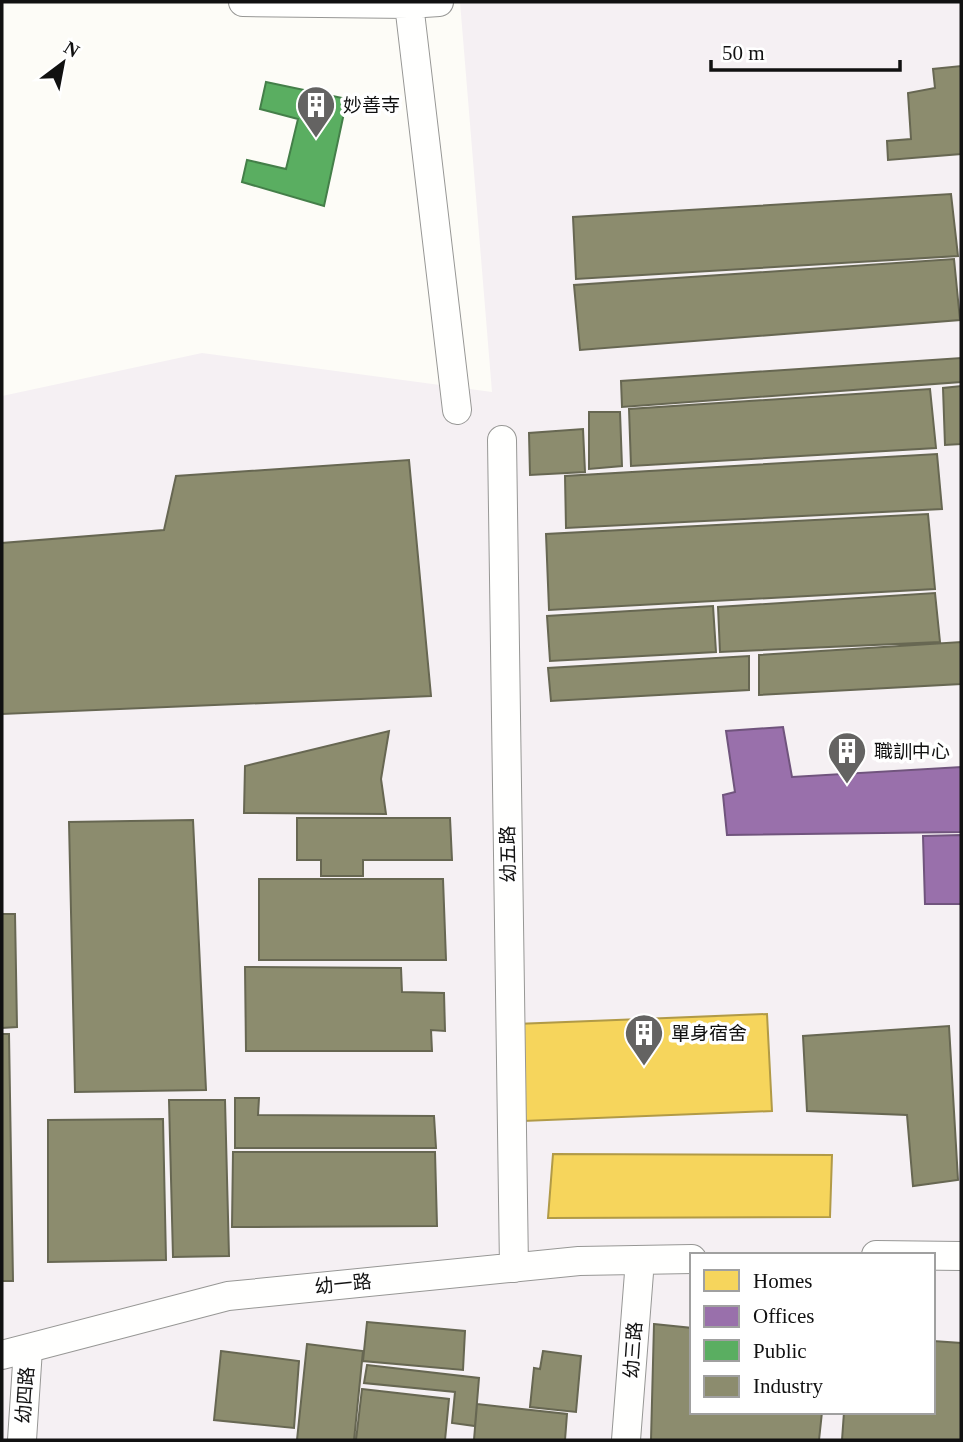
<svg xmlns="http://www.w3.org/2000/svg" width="963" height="1442" viewBox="0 0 963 1442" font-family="'Times New Roman','Noto Sans TC',serif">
<rect width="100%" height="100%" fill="#fdfcf7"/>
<path fill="#f5f0f3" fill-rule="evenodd" d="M460 2H961V1440H2V396L202 353 492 392ZM692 1255H933V1412H692Z"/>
<path fill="#f6d55c" stroke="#b19a46" stroke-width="2" d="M767 1014 772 1111 523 1121 516 1024Z
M553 1154 832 1155 830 1217 548 1218Z"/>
<path fill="#9970ab" stroke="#70547d" stroke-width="2" d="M783 727 792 777 961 767V832L727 835 723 795 735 792 726 731Z
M961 835V904H925L923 836Z"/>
<path fill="#5aae61" stroke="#447f49" stroke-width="2" d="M266 82 347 99 324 206 242 182 247 160 286 169 298 119 260 109Z"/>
<path fill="#8c8c6e" stroke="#676752" stroke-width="2" d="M961 66V154L888 160 887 141 911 139 908 93 935 88 933 69Z
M951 194 958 256 576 279 573 217Z
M954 259 960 320 580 350 574 285Z
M961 358V382L622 407 621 381Z
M961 386V444L945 445 943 388Z
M930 389 936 448 631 466 629 409Z
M589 412H620L622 466 589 469Z
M583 429 585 472 530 475 529 433Z
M937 454 942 509 566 528 565 476Z
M409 460 431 696 2 714V543L164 530 176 476Z
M928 514 935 589 549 610 546 534Z
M935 593 940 642 720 652 718 607Z
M713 606 716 652 550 661 547 616Z
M961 642V684L759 695V655Z
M749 656V690L551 701 548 668Z
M389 731 381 779 386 814 244 813 245 766Z
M297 818H450L452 860H363V876H321V860H297Z
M193 820 206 1090 75 1092 69 822Z
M259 879H443L446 960H259Z
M2 914H15L17 1027 2 1028Z
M245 967 401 968 402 992 444 993 445 1031 431 1030 432 1051H246Z
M949 1026 958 1180 913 1186 907 1115 807 1111 803 1036Z
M2 1034H9L13 1281H2Z
M235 1098H259L258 1115 434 1116 436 1148H235Z
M169 1100H225L229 1256 173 1257Z
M163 1119 166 1260 48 1262V1120Z
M233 1152H435L437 1226 232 1227Z
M367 1322 465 1331 463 1370 363 1361Z
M654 1324 692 1328V1412H822L819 1440H651Z
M933 1341 961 1343V1440H842L844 1412H933Z
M933 1341 961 1343V1440H842L844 1412H933Z
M307 1344 363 1351 354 1440H297Z
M221 1351 299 1361 294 1428 214 1420Z
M543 1351 581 1356 576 1412 530 1407 534 1368 540 1369Z
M367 1365 479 1378 475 1426 452 1423 455 1392 364 1383Z
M362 1389 449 1399 445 1440H356Z
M477 1404 567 1414 565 1440H474Z"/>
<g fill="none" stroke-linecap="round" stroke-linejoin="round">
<g stroke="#979795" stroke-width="30">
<path id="minor" d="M243 2 409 4 439 2
M409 4 457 410
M502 440 514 1268
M876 1255 961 1256
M2 1355 228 1296 579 1261 692 1259
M22 1440 28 1349
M626 1440 640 1260"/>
</g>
<use href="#minor" stroke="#fffffe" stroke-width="28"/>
</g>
<defs>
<g id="building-pin" transform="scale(2.0125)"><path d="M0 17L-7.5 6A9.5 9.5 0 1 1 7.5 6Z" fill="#646362" stroke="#fff"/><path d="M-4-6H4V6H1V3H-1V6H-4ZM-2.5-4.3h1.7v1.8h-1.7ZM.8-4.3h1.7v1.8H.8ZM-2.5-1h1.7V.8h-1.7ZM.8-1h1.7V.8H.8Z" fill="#fff"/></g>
</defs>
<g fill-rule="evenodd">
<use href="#building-pin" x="316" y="105"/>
<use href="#building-pin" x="847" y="751"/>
<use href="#building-pin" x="644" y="1033"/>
</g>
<g text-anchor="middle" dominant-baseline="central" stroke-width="7" stroke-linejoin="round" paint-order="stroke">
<g font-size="19" fill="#111" stroke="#fff" text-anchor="start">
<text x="343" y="105">妙善寺</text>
<text x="874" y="751">職訓中心</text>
<text x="671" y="1033">單身宿舍</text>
</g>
<g font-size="19" fill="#111" stroke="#fff">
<text transform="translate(508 854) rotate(-91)">幼五路</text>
<text transform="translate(343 1284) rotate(-6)">幼一路</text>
<text transform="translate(633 1350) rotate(-86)">幼三路</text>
<text transform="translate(25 1395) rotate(-86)">幼四路</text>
</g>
</g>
<rect width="963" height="1442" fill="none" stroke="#111111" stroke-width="7"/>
<rect x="690" y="1253" width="245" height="161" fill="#ffffff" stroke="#a0a0a0" stroke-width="2"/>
<rect x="704" y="1270" width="35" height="21" fill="#f6d55c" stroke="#a0a0a0" stroke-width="2"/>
<text x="753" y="1288" font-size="21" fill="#111111">Homes</text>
<rect x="704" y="1306" width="35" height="21" fill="#9970ab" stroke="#a0a0a0" stroke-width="2"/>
<text x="753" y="1323" font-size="21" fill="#111111">Offices</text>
<rect x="704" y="1340" width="35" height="21" fill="#5aae61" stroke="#a0a0a0" stroke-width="2"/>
<text x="753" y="1358" font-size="21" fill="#111111">Public</text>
<rect x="704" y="1376" width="35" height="21" fill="#8c8c6e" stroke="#a0a0a0" stroke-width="2"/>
<text x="753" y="1393" font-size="21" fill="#111111">Industry</text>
<g transform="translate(63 63) rotate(32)" stroke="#ffffff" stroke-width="5" paint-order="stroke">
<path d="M0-5L12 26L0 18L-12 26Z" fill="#111111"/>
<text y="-10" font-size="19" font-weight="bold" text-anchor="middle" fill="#111111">N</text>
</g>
<path d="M711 60v10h189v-10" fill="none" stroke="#111111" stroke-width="3.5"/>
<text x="722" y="60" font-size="21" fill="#111111" stroke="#ffffff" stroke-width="5" paint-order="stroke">50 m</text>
</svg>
